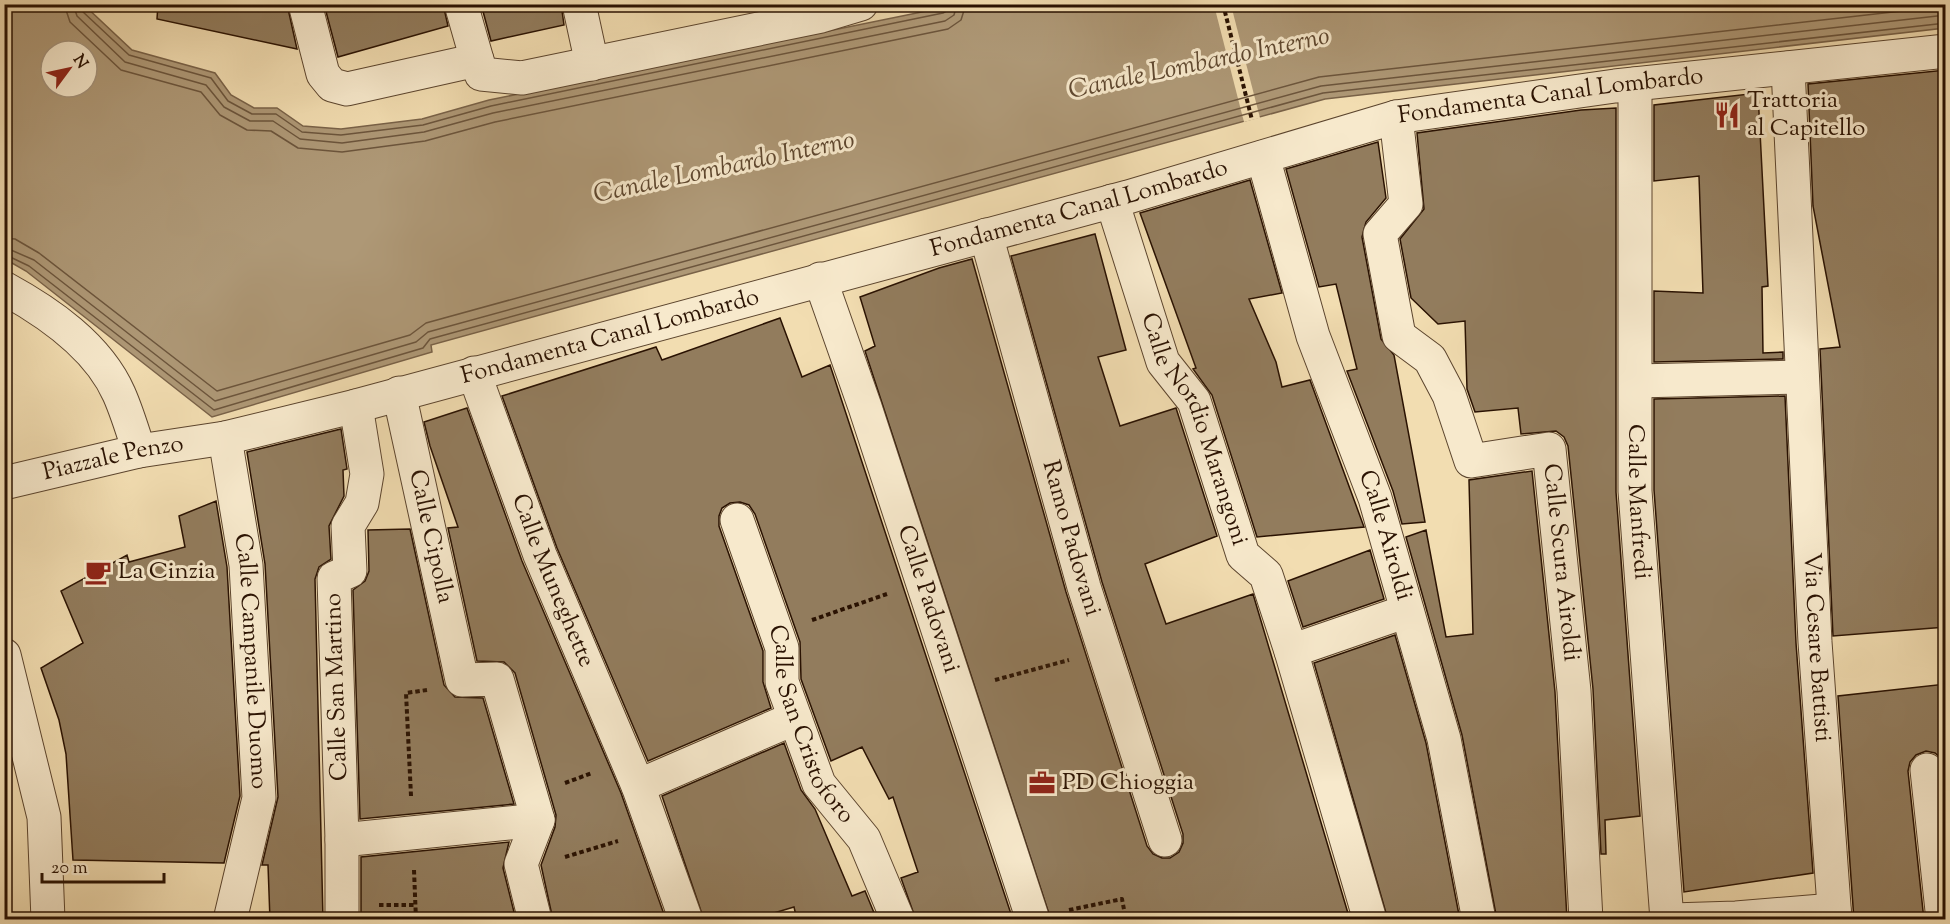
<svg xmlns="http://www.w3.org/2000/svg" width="1950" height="924" viewBox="0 0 1950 924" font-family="'Sorts Mill Goudy',serif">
<rect width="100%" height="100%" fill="#f2ddb1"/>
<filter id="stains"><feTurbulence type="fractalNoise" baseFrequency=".00333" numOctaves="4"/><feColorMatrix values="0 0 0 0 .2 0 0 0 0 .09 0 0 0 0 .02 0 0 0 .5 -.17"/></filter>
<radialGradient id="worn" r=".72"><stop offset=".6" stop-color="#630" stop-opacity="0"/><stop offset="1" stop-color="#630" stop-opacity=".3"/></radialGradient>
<path fill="#ae9876" stroke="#796248" stroke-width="1.5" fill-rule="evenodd" d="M5 5H84L132 50 215 73 231 95 254 108H277L303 126 341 129 422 119 489 100 956 5H1945V28L1325 99 431 345 432 352 212 417 26 271 5 259ZM51 51H87V87H51Z"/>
<path fill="#f2ddb1" d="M1214 5H1231L1260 118 1244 122Z"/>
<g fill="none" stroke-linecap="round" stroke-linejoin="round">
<path stroke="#6c553c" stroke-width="1.5" d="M64 4 70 22 121 70 201 92 220 115 247 130 271 131 298 148 342 152 425 141 495 122 948 29 961 20 966 4
M73 4 77 16 125 62 206 85 224 107 250 121H273L300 139 342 143 424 132 493 113 945 21 954 15 957 4
M81 4 82 11 129 55 211 78 228 101 252 114H276L302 132 341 135 423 125 491 106 943 13 948 10 949 4
M4 238 15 239 39 253 217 391 410 335 426 323 1319 77 1946 6
M4 247 34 260 215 401 416 342 428 332 1321 86 1946 15
M4 254 29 266 214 410 423 348 430 339 1323 93 1946 23"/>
</g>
<path fill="#927c5d" stroke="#2a1202" stroke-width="1.5" d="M158 4H287L297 49 157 19Z
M324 4H443L448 26 338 57Z
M481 4H561L564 25 491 41Z
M1946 70V627L1833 636 1820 349 1840 347 1813 206 1808 84Z
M1758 93 1768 286 1762 287 1763 353 1783 352V359L1654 362V291L1703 293 1699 176 1654 181V105Z
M1616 108V492L1640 816 1605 820 1606 854H1601L1593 689 1568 446 1564 437 1556 431 1521 434 1518 408 1475 412 1467 389 1465 321 1438 324 1411 298 1400 239 1424 209 1417 133 1581 110Z
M1378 142 1386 198 1366 222 1362 237 1381 339 1394 355 1425 522 1402 524 1393 491 1347 371 1357 369 1336 284 1319 287 1286 169Z
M1250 180 1282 293 1249 299 1276 362 1282 387 1310 380 1364 527 1257 537 1212 395 1193 369 1196 368 1140 213Z
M1095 234 1126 350 1098 357 1120 426 1176 408 1217 536 1145 564 1166 624 1253 594 1350 920H1051L865 351 875 346 860 297 939 268 972 259 1066 592 1147 846 1153 854 1162 858H1170L1179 852 1183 843V834L1102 582 1011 256Z
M780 318 802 377 830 365 1013 920H916L901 878 918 872 893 797 889 799 862 747 831 761 801 679 800 642 755 514 749 505 740 502 730 503 722 508 719 516V526L763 651V682L771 708 648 761 557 548 502 396 656 347 662 360Z
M1785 396 1796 643 1813 873 1684 892 1654 490V399Z
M467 408 522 561 621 793 666 920H553L541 865 555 827 556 815 515 673 504 662 477 661 448 528 458 527 430 446 424 422Z
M341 429 347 469 343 470 344 496 329 526 331 559 319 567 315 579 323 920H270L268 865H262L278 797 265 564 247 452Z
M1532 471 1555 692 1567 920H1497L1462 735 1406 537 1426 530 1446 637 1473 634 1469 480Z
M216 501 227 567 240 796 224 863 73 860 66 754 59 720 41 668 83 643 61 591 127 555 129 562 185 547 179 516Z
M410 529 444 685 455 697 483 698 514 804 360 819 353 590 365 581 369 571 368 530Z
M1370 550 1384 599 1303 627 1288 581Z
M1395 635 1426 743 1460 920H1388L1314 663Z
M1946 684V767L1942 759 1935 753 1926 751 1916 755 1910 762 1908 771 1924 920H1854L1838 696Z
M784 743 801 790 815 809 852 896 865 891 877 920H797L794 907 750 920H704L662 796Z
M509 842 503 868 516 920H361V857Z"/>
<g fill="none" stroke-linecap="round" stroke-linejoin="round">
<g stroke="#5c452e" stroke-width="35">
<g id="street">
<path d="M305 4 323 74 332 85 347 89 477 60"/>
<path d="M461 4 481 74 522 78 821 16 861 4"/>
<path d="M579 4 592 64"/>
<path id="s1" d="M1788 68 1815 642 1835 920"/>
<path id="s2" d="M1635 84V491L1667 920"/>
<path id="s3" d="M1396 117 1406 204 1380 234 1399 336 1430 359 1449 395 1471 461 1549 449 1574 691 1586 920"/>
<path id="s4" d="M1263 157 1313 336 1375 498 1444 739 1479 920"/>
<path id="s5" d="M1112 201 1163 362 1194 401 1243 555 1266 575 1291 651 1407 611"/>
<path id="s6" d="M986 235 1084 587 1165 840"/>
<path id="s7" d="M820 279 865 407 1033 920"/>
<path d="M4 288C48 312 98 346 119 394 127 412 133 432 139 451"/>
<path id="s8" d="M474 373 540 555 638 786 686 920"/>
<path d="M1637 381 1802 377"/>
<path id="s9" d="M399 393 462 680 497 679 538 820 521 864 535 920"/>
<path id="s10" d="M225 438 246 565 259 798 230 920"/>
<path id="s11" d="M4 483 139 451 225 438 356 406 1128 197 1396 117 1615 86 1946 51"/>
<path id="s12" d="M737 520 782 648V682L819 784 864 839 898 920"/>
<path d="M1291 651 1370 920"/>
<path d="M4 655 44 817 48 920"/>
<path d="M1927 770 1943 920"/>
<path d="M638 786 795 718"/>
<path d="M342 840 334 578 350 571 348 526 362 503 367 474 356 406"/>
<path d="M342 920V840L538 820"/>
<path d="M1672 920 1736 918 1834 910"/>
</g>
</g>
<path stroke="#2a1202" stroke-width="4" stroke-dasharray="4.5 3" stroke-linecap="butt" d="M1223 4 1252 120
M812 620 887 594
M995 680 1069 660
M565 783 592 773
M411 796 406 693 427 690
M565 857 618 841
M414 870 416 920
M379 905H416
M1069 910 1122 899 1126 920
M777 920 786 917 788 920"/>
<use href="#street" stroke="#f7e9cc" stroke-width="33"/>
</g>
<defs>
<g id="restaurant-bare" transform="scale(2.07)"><path d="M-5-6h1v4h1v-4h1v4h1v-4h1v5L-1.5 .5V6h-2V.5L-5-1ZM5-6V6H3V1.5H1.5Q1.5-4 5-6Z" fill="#8f2418" stroke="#f7e9cc" stroke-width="2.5" paint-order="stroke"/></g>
<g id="cafe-bare" transform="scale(2.07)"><path d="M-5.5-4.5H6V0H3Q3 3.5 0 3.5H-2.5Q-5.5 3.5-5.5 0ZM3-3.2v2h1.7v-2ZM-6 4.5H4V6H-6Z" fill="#8f2418" stroke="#f7e9cc" stroke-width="2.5" paint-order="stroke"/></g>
<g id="office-bare" transform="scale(2.07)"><path d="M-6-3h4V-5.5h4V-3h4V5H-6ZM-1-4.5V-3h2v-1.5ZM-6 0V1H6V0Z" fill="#8f2418" stroke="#f7e9cc" stroke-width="2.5" paint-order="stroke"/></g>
</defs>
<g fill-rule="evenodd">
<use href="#restaurant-bare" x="1727" y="115"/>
<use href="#cafe-bare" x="98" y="572"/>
<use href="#office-bare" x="1042" y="783"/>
</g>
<g text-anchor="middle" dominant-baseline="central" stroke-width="6" stroke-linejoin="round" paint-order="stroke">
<g font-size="24" fill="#2a1202" stroke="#f7e9cc">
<text stroke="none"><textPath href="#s11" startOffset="1596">Fondamenta Canal Lombardo</textPath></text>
<text stroke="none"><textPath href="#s11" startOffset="1110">Fondamenta Canal Lombardo</textPath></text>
<text stroke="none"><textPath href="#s11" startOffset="624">Fondamenta Canal Lombardo</textPath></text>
<text stroke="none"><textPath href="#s5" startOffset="244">Calle Nordio Marangoni</textPath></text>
<text stroke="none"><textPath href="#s11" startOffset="112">Piazzale Penzo</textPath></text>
<text stroke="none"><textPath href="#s2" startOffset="418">Calle Manfredi</textPath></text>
<text stroke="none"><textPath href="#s4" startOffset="398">Calle Airoldi</textPath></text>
<text stroke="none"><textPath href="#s9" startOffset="147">Calle Cipolla</textPath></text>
<text stroke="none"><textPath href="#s6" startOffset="315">Ramo Padovani</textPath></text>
<text stroke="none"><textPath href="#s3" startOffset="573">Calle Scura Airoldi</textPath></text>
<text stroke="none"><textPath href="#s8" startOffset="222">Calle Muneghette</textPath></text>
<text stroke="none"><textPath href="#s7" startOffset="338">Calle Padovani</textPath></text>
<text stroke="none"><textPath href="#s1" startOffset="580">Via Cesare Battisti</textPath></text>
<text stroke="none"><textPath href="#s10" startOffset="225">Calle Campanile Duomo</textPath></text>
<text transform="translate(337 687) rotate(-92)">Calle San Martino</text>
<text stroke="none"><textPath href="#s12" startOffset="219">Calle San Cristoforo</textPath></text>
</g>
<g font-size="24" fill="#2a1202" stroke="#f7e9cc" text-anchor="start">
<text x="1747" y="101">Trattoria<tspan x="1747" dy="28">al Capitello</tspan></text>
<text x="118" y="572">La Cinzia</text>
<text x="1062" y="783">PD Chioggia</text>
</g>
<g font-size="26" font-style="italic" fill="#5f4830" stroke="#f7e9cc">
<text transform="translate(1199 64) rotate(-12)">Canale Lombardo Interno</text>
<text transform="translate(724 168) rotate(-12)">Canale Lombardo Interno</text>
</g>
</g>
<rect width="1950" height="924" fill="none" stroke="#f2ddb1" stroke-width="24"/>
<rect x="6" y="6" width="1938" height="912" fill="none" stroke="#2a1202" stroke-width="3"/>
<rect x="12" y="12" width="1926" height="900" fill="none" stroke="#2a1202" stroke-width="1.5"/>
<g transform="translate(69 69) rotate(57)"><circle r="28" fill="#f7e9cc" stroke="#a5937b" stroke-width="1.5"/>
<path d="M0-4.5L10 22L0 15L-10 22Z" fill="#8f2418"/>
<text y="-9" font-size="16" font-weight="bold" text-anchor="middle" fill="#2a1202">N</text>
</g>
<path d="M42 873v9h122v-9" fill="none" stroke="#2a1202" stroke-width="3"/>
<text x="51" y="873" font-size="18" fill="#2a1202" stroke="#f7e9cc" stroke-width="4.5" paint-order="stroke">20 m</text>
<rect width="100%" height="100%" filter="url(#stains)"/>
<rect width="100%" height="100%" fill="url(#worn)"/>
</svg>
